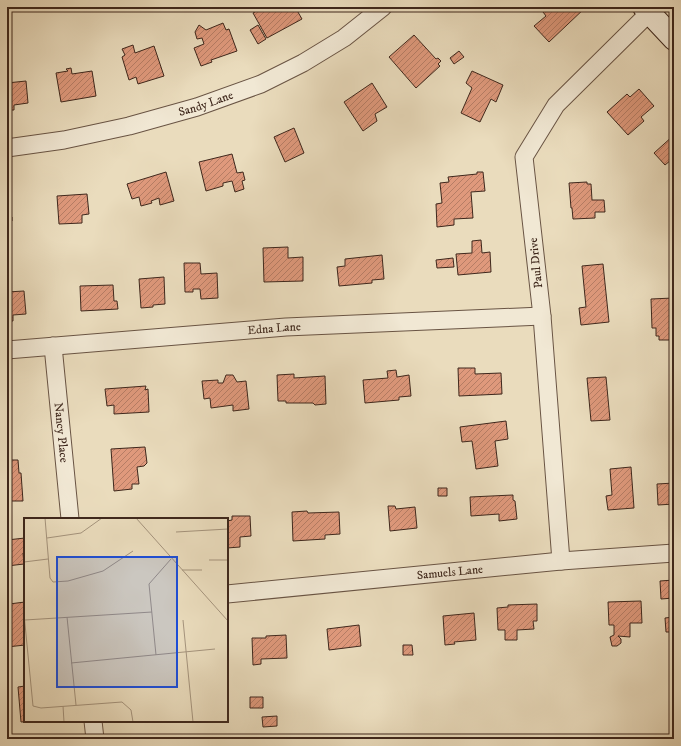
<svg xmlns="http://www.w3.org/2000/svg" width="681" height="746" viewBox="0 0 681 746" font-family="'IM FELL DW Pica',serif">
<defs>
<pattern id="building-hatch" width="6" height="6" patternUnits="userSpaceOnUse"><rect width="6" height="6" fill="#df997c"/><path d="M-1 1l2-2M0 6l6-6M5 7l2-2" fill="none" stroke="#b67d65"/></pattern>
</defs>
<rect width="100%" height="100%" fill="#eadcbd"/>
<filter id="stains"><feTurbulence type="fractalNoise" baseFrequency=".005" numOctaves="4"/><feColorMatrix values="0 0 0 0 .2 0 0 0 0 .09 0 0 0 0 .02 0 0 0 .5 -.17"/></filter>
<radialGradient id="worn" r=".72"><stop offset=".6" stop-color="#630" stop-opacity="0"/><stop offset="1" stop-color="#630" stop-opacity=".3"/></radialGradient>
<path fill="url(#building-hatch)" stroke="#3e271c" d="M256 7H260L261 9 264 7H295L302 19 267 38 253 13 255 12 254 8Z
M541 7H586L549 42 534 26 546 16 540 8Z
M223 23 226 30 229 29 237 51 211 60 212 62 201 66 194 48 204 44 202 38 197 39 195 32 199 25 206 30Z
M258 25 266 39 258 44 250 30Z
M414 35 436 59 438 58 441 61 438 64 440 66 416 88 389 57Z
M133 45 135 53 154 46 164 76 138 84 136 77 129 80 122 57 125 55 122 49Z
M459 51 464 57 454 64 450 58Z
M71 68 72 74 92 71 96 96 61 102 56 73 68 71 66 69Z
M472 71 503 85 496 102 491 99 480 122 461 113 472 88 466 83Z
M26 81 28 103 14 105V110H7V83Z
M372 83 387 107 375 114 377 121 363 131 344 102Z
M639 89 654 106 641 117 644 121 628 135 607 112 627 94 630 97Z
M294 128 304 153 285 162 274 137Z
M674 135V163L671 160 665 165 654 153Z
M232 154 237 173 243 172 245 180 242 181 244 189 235 192 232 181 223 183V186L206 191 199 162Z
M166 172 174 201 160 205 159 198 151 201 152 203 141 206 139 197 132 199 127 184Z
M477 172H483L485 191 471 192 473 218 454 219V225L437 227 436 204 442 203 440 183 449 182 448 177 477 174Z
M587 182V184H591L592 200H604L605 212H595V218L573 219 572 208H571L569 183Z
M87 194 89 214 82 215V223L59 224 57 196Z
M7 205H9L10 217H12V221H10V228H7Z
M481 240 482 253 490 252 491 272 458 275 456 254 472 253V241Z
M288 247V258L303 257V281L264 282 263 248Z
M382 255 384 279 372 280V283L339 286 337 267 345 266V259Z
M453 258 454 267 437 268 436 260Z
M184 263H200L201 274 217 273 218 298 201 299 200 289H193V292H185Z
M603 264 609 322 581 325 579 308 586 307 582 266Z
M164 277 165 304 153 305V307L141 308 139 279Z
M113 285 114 301H117L118 309 81 311 80 286Z
M24 291 26 314 13 315V321H7V292Z
M673 298 674 340H659V336H656V328H652L651 299Z
M458 368H475V374L501 373 502 394 459 396Z
M396 370 397 377 409 375 411 396 399 397V400L365 403 363 380 388 378 387 371Z
M294 374V378L325 376 326 404 315 405 313 403H286V401H278L277 375Z
M226 375H233L237 382 246 381 249 409 233 411V405L211 408 210 398 204 399 202 381 218 380V383H223Z
M606 377 610 420 591 421 587 378Z
M146 386 145 390 148 389 149 412 114 414V405L107 406 105 389Z
M506 421 508 439 495 441 498 466 476 469 472 441 462 442 460 427Z
M145 447 147 463 144 466 137 467 139 484H132V489L114 491 111 449Z
M7 460H18L19 473H21L23 501H7Z
M631 467 634 508 608 510 606 496 612 495 610 469Z
M674 483V504L658 505 657 484Z
M438 488H447V496H438Z
M513 495V500L515 501 517 519 499 521V514L471 516 470 497Z
M388 506H395L396 509 415 507 417 528 390 531Z
M307 511 308 513 339 512 340 534 325 535V539L293 541 292 512Z
M232 516H250L251 536 240 537V547L227 548V521L232 520Z
M25 538V552L23 553 24 564 7 566V540Z
M674 580V598L661 599 660 581Z
M641 601 642 623H630V637L618 636 621 639V643L617 646H612L610 637 614 635V625H609L608 602Z
M25 602V645L7 647V608L10 607 9 604Z
M537 604V621H533L534 629 517 630V640H505V630H498L497 608 508 607V605Z
M673 609H674V632H666L665 618 674 617Z
M474 613 476 640 454 642 455 644 445 645 443 616Z
M359 625 361 646 329 650 327 629Z
M286 635 287 658 261 659V664L253 665 252 638H266V636Z
M403 645H412L413 655H403Z
M25 686V721H38L21 722 18 687Z
M250 697H263V708H250Z
M277 716V726L263 727 262 717Z"/>
<g fill="none" stroke-linecap="round" stroke-linejoin="round">
<g stroke="#695444" stroke-width="19">
<g id="minor">
<path id="s1" d="M7 148 64 140 129 126 197 107 261 84 303 63 344 38 383 7"/>
<path id="s2" d="M53 346 70 519"/>
<path id="s3" d="M7 350 286 327 542 316"/>
<path d="M561 561 542 316 524 157 556 105 649 13"/>
<path id="s4" d="M227 594 561 561 674 553"/>
<path d="M93 721 95 739"/>
</g>
</g>
<g stroke="#3e271c" stroke-width="24">
<path id="secondary" d="M644 7 674 39"/>
</g>
<use href="#minor" stroke="#f1e8d4" stroke-width="17"/>
<use href="#secondary" stroke="#f1e8d4" stroke-width="22"/>
</g>
<g text-anchor="middle" dominant-baseline="central" stroke-width="3" stroke-linejoin="round" paint-order="stroke">
<g font-size="12" fill="#3e271c" stroke="#f1e8d4">
<text stroke="none"><textPath href="#s1" startOffset="204">Sandy Lane</textPath></text>
<text transform="translate(536 263) rotate(-96)">Paul Drive</text>
<text stroke="none"><textPath href="#s3" startOffset="268">Edna Lane</textPath></text>
<text stroke="none"><textPath href="#s2" startOffset="87">Nancy Place</textPath></text>
<text stroke="none"><textPath href="#s4" startOffset="224">Samuels Lane</textPath></text>
</g>
</g>
<g transform="translate(24 518)">
<rect width="204" height="204" fill="#eadcbd"/>
<path fill="none" stroke="#a5947d" stroke-width="1" d="M21 0 26 60 29 64 44 63 79 53 109 33M112 0 204 103M152 14 204 11M23 20 57 15 78 0M185 42H204M0 44 24 41M158 52H178M0 96 9 188 17 190 98 184 107 192 109 204M43 99 52 187M1 102 128 94M159 102 169 204M132 137 125 66 147 41M47 145 191 131M39 188 40 204"/>
<path fill="#1d4ed8" fill-opacity="0.15" stroke="#1d4ed8" stroke-width="2" d="M33 39H153V169H33Z"/>
<rect width="204" height="204" fill="none" stroke="#3e271c" stroke-width="2"/>
</g>
<rect width="681" height="746" fill="none" stroke="#eadcbd" stroke-width="24"/>
<rect x="8" y="8" width="665" height="730" fill="none" stroke="#3e271c" stroke-width="2"/>
<rect x="12" y="12" width="657" height="722" fill="none" stroke="#3e271c"/>
<rect width="100%" height="100%" filter="url(#stains)"/>
<rect width="100%" height="100%" fill="url(#worn)"/>
</svg>
